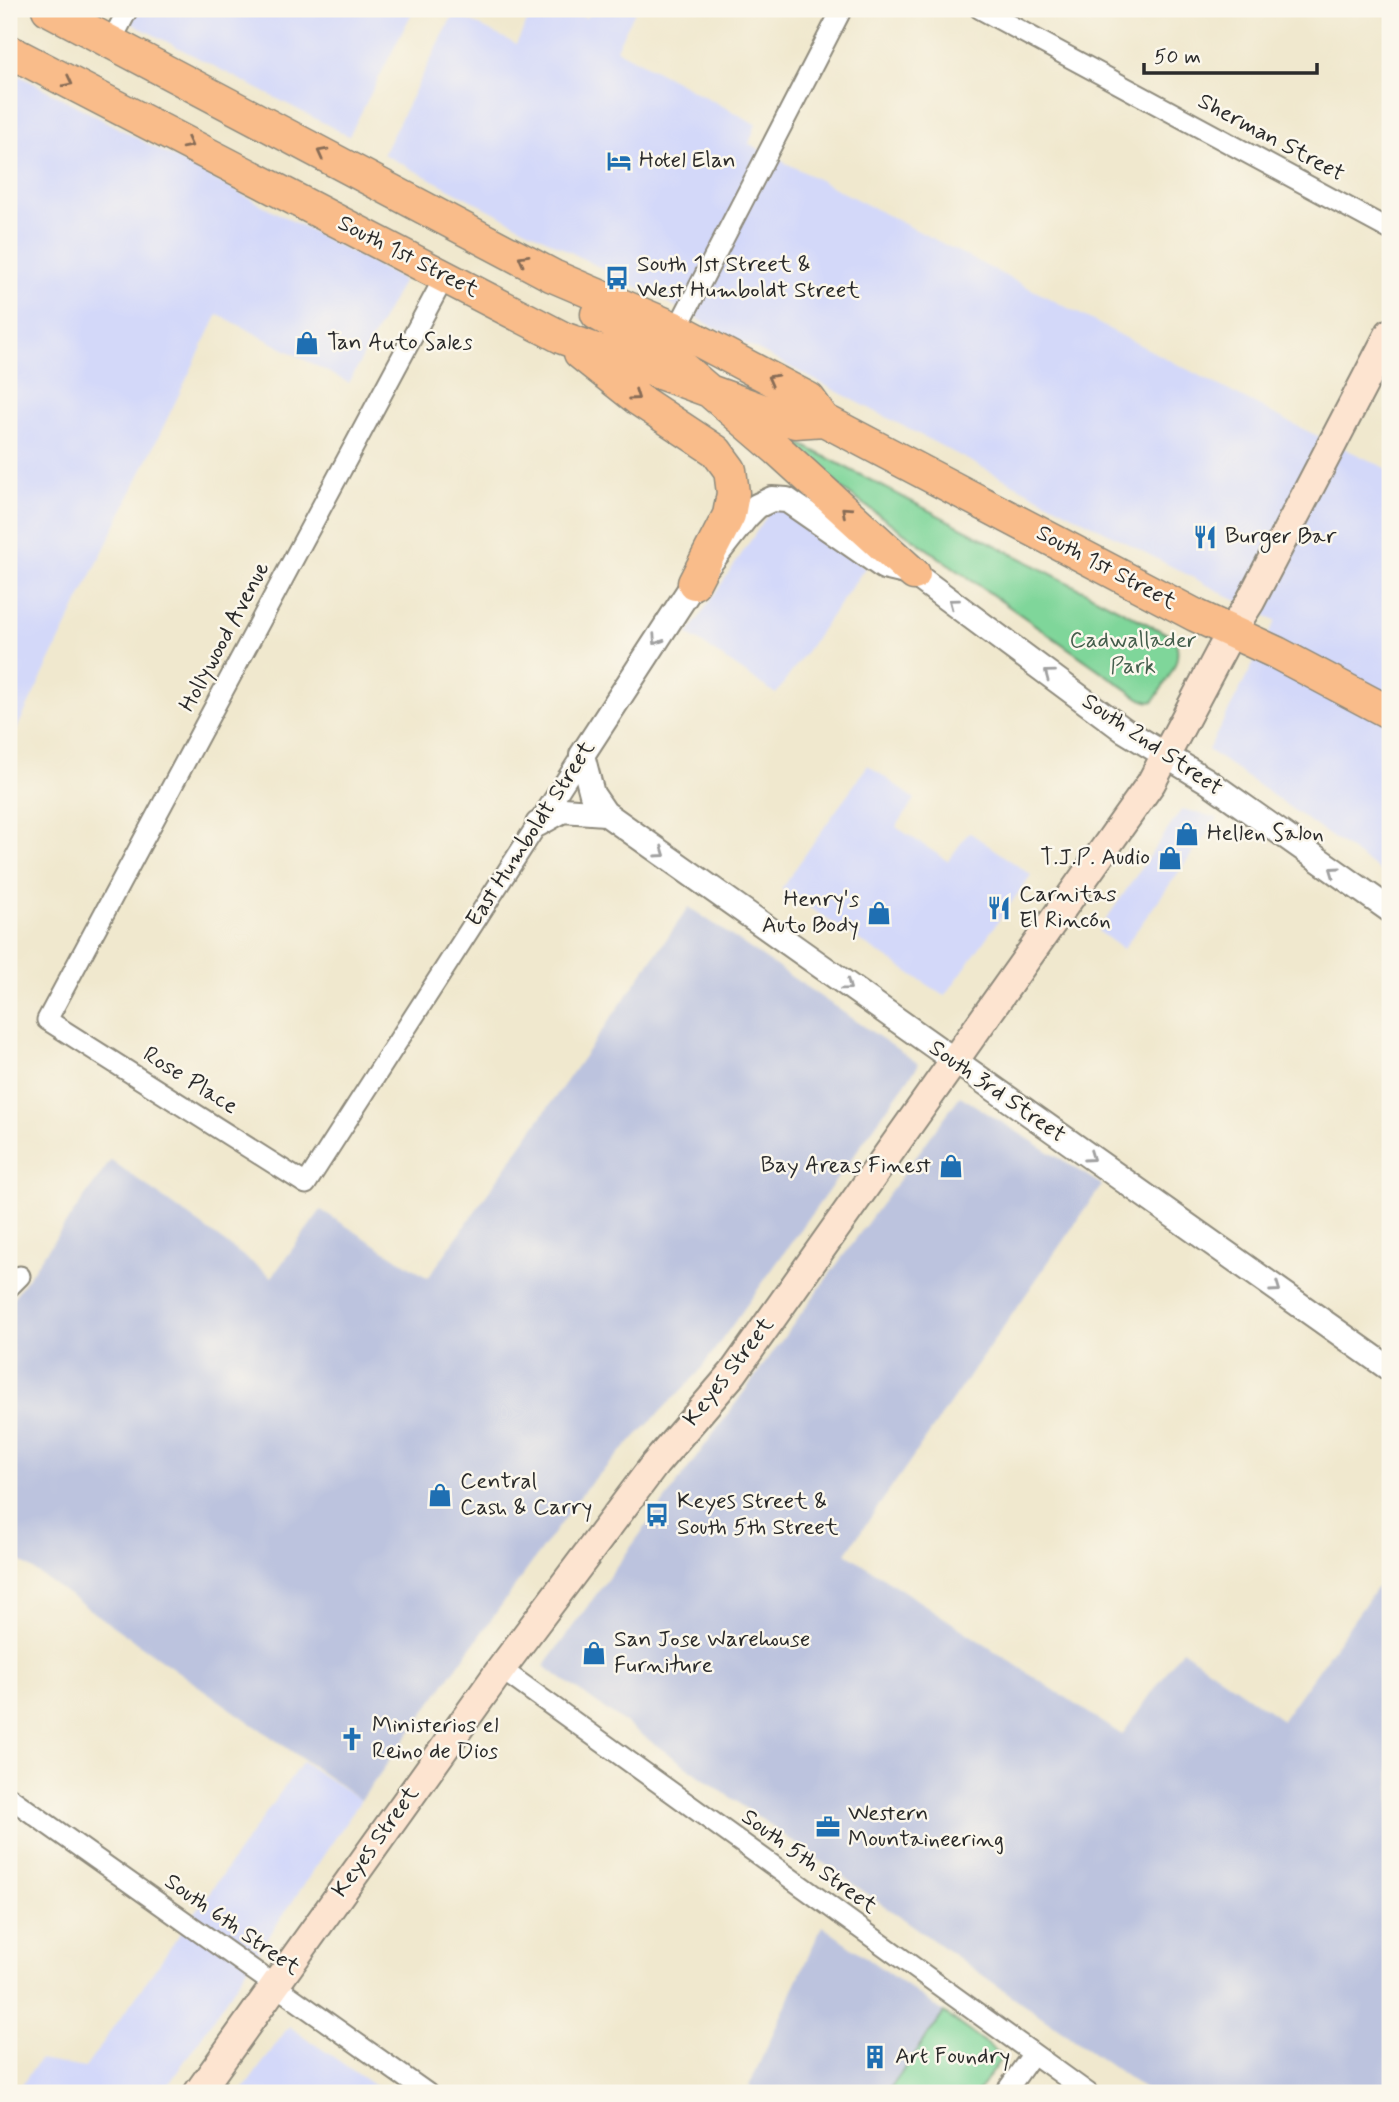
<svg xmlns="http://www.w3.org/2000/svg" width="1399" height="2102" viewBox="0 0 1399 2102" font-family="Mynerve,sans-serif">
<rect width="100%" height="100%" fill="#fbf7ec"/>
<filter id="ink" filterUnits="userSpaceOnUse"><feTurbulence type="fractalNoise" baseFrequency=".0143" numOctaves="2"/><feDisplacementMap in="SourceGraphic" scale="14" xChannelSelector="R" yChannelSelector="G"/><feConvolveMatrix kernelMatrix="1 2 1 2 8 2 1 2 1" color-interpolation-filters="sRGB"/></filter>
<filter id="wash" filterUnits="userSpaceOnUse"><feTurbulence type="fractalNoise" baseFrequency=".00686" numOctaves="4" result="noise"/><feDisplacementMap in="SourceGraphic" scale="28" xChannelSelector="R" yChannelSelector="G"/><feGaussianBlur stdDeviation="1.57" result="paint"/><feColorMatrix in="noise" values="0 0 0 0 0 0 0 0 0 0 0 0 0 0 0 0 0 1.4 0 .05"/><feComposite in="paint" operator="in"/></filter>
<g filter="url(#wash)">
<rect width="100%" height="100%" fill="#f0e8ce"/>
<path fill="#d3d8f9" d="M104 9H414L349 136Z
M534 9H567L586 18 591 9H636L616 49 756 124 749 144 1305 430 1390 470V878L1208 750 1276 621 383 154 454 13 516 44Z
M9 70 403 280 349 383 218 314 9 745Z
M775 504 865 568 776 694 688 634Z
M868 765 915 799 896 827 948 861 969 832 1031 875 945 996 781 889Z
M1182 809 1218 818 1123 949 1098 931Z
M302 1762 361 1800 163 2093H16L39 2060 85 2068Z
M289 2026 385 2093H241Z"/>
<path fill="#bcc3de" d="M689 907 919 1064 698 1373 586 1488 361 1800 9 1553V1304L111 1160 272 1277 321 1210 428 1278Z
M960 1096 1102 1185 846 1553 1122 1735 1182 1650 1282 1720 1390 1569V2093H1150L544 1666Z
M822 1926 944 2013 887 2093H759L749 2086Z"/>
<path fill="#7fd69a" stroke="#558062" stroke-width="2" d="M791 439 1173 637C1187 659 1165 680 1154 701L1149 702 1139 698 842 489 788 440Z
M944 2013 1003 2056 977 2093H887Z"/>
</g>
<g filter="url(#ink)">
<g fill="none" stroke-linecap="round" stroke-linejoin="round">
<g stroke="#8e8a7c" stroke-width="23">
<path id="minor" d="M980 9 1390 230
M111 42 128 9
M445 276 47 1020 306 1184 582 755
M677 329 842 9
M9 1287 20 1276
M501 1669 1088 2093
M9 1797 427 2093
M1005 2093 1032 2055"/>
</g>
<g stroke="#8e8a7c" stroke-width="28">
<path id="tertiary" d="M538 824 563 810 605 813
M1390 910 1206 780 1124 730 914 574 884 567 787 500 772 499 757 506 746 517 694 583 582 755 592 794 605 813 1390 1369"/>
</g>
<g stroke="#8e8a7c" stroke-width="32">
<path id="secondary" d="M198 2093 501 1669 655 1464 733 1373 1151 783 1231 632 1250 602 1390 333"/>
</g>
<g stroke="#8e8a7c" stroke-width="35">
<path id="primary" d="M48 9 553 276 677 329 809 399 824 420 1195 615 1277 653 1390 713
M9 51 563 338 795 422 824 420
M597 314 658 347 778 450 914 574
M580 353 639 400 716 451 730 470 733 493 729 515 694 583"/>
</g>
<use href="#minor" stroke="#fff" stroke-width="19"/>
<use href="#tertiary" stroke="#fff" stroke-width="24"/>
<use href="#secondary" stroke="#fde4d0" stroke-width="28"/>
<use href="#primary" stroke="#f9bc8a" stroke-width="32"/>
</g>
<defs><path id="oneway-chevron" d="M-2-3.5L2.5 0L-2 3.5" fill="none" stroke-width="1.6" stroke-linecap="round" stroke-linejoin="round" transform="scale(1.75)"/></defs>
<g stroke="#886c56">
<use href="#oneway-chevron" transform="translate(68 82) rotate(27)"/>
<use href="#oneway-chevron" transform="translate(188 144) rotate(27)"/>
<use href="#oneway-chevron" transform="translate(322 153) rotate(-152)"/>
<use href="#oneway-chevron" transform="translate(523 259) rotate(-151)"/>
<use href="#oneway-chevron" transform="translate(772 379) rotate(-152)"/>
<use href="#oneway-chevron" transform="translate(635 396) rotate(35)"/>
<use href="#oneway-chevron" transform="translate(846 511) rotate(-138)"/>
</g>
<g stroke="#a0a0a0">
<use href="#oneway-chevron" transform="translate(953 603) rotate(-143)"/>
<use href="#oneway-chevron" transform="translate(657 640) rotate(123)"/>
<use href="#oneway-chevron" transform="translate(1049 674) rotate(-143)"/>
<use href="#oneway-chevron" transform="translate(661 853) rotate(35)"/>
<use href="#oneway-chevron" transform="translate(1334 871) rotate(-145)"/>
<use href="#oneway-chevron" transform="translate(847 986) rotate(36)"/>
<use href="#oneway-chevron" transform="translate(1090 1157) rotate(35)"/>
<use href="#oneway-chevron" transform="translate(1276 1288) rotate(35)"/>
</g>
</g>
<defs>
<g id="hotel-bare" transform="scale(1.89)"><path d="M-6-4.5h1.5V1H6V5H4.5V3h-9V5H-6ZM-4 0a1.8 1.8 0 1 1 3.6 0ZM.5 0V-2.5h3Q6-2.5 6 0Z" fill="#1f6fb2" stroke="#fbf7ec" stroke-width="2.5" paint-order="stroke"/></g>
<g id="bus-bare" transform="scale(1.89)"><path d="M-5-6H5V4H4V6H2V4H-2V6H-4V4H-5ZM-3.5-4V0h7V-4ZM-3.5 1.2v1.5H-2V1.2ZM2 1.2v1.5H3.5V1.2Z" fill="#1f6fb2" stroke="#fbf7ec" stroke-width="2.5" paint-order="stroke"/></g>
<g id="shop-bare" transform="scale(1.89)"><path d="M-5-2.5h2.3a2.7 3.5 0 0 1 5.4 0H5L5.5 6h-11ZM-1.5-2.5h3a1.5 2.3 0 0 0-3 0Z" fill="#1f6fb2" stroke="#fbf7ec" stroke-width="2.5" paint-order="stroke"/></g>
<g id="restaurant-bare" transform="scale(1.89)"><path d="M-5-6h1v4h1v-4h1v4h1v-4h1v5L-1.5 .5V6h-2V.5L-5-1ZM5-6V6H3V1.5H1.5Q1.5-4 5-6Z" fill="#1f6fb2" stroke="#fbf7ec" stroke-width="2.5" paint-order="stroke"/></g>
<g id="church-bare" transform="scale(1.89)"><path d="M-1.2-6h2.4v3.5h3.3v2.4h-3.3V6h-2.4V-.1h-3.3v-2.4h3.3Z" fill="#1f6fb2" stroke="#fbf7ec" stroke-width="2.5" paint-order="stroke"/></g>
<g id="office-bare" transform="scale(1.89)"><path d="M-6-3h4V-5.5h4V-3h4V5H-6ZM-1-4.5V-3h2v-1.5ZM-6 0V1H6V0Z" fill="#1f6fb2" stroke="#fbf7ec" stroke-width="2.5" paint-order="stroke"/></g>
<g id="building-bare" transform="scale(1.89)"><path d="M-4-6H4V6H1V3H-1V6H-4ZM-2.5-4.3h1.7v1.8h-1.7ZM.8-4.3h1.7v1.8H.8ZM-2.5-1h1.7V.8h-1.7ZM.8-1h1.7V.8H.8Z" fill="#1f6fb2" stroke="#fbf7ec" stroke-width="2.5" paint-order="stroke"/></g>
</defs>
<g fill-rule="evenodd">
<use href="#hotel-bare" x="619" y="161"/>
<use href="#bus-bare" x="617" y="278"/>
<use href="#shop-bare" x="307" y="343"/>
<use href="#restaurant-bare" x="1205" y="537"/>
<use href="#shop-bare" x="1187" y="834"/>
<use href="#shop-bare" x="1170" y="858"/>
<use href="#restaurant-bare" x="999" y="908"/>
<use href="#shop-bare" x="879" y="913"/>
<use href="#shop-bare" x="951" y="1166"/>
<use href="#shop-bare" x="440" y="1495"/>
<use href="#bus-bare" x="657" y="1515"/>
<use href="#shop-bare" x="594" y="1653"/>
<use href="#church-bare" x="352" y="1739"/>
<use href="#office-bare" x="828" y="1827"/>
<use href="#building-bare" x="875" y="2057"/>
</g>
<g text-anchor="middle" dominant-baseline="central" stroke-width="5" stroke-linejoin="round" paint-order="stroke">
<g font-size="23" fill="#2b2b2b" stroke="#fbf7ec">
<text transform="translate(1271 138) rotate(28)">Sherman Street</text>
<text transform="translate(408 257) rotate(27)">South 1st Street</text>
<text transform="translate(1106 568) rotate(28)">South 1st Street</text>
<text transform="translate(225 637) rotate(-62)">Hollywood Avenue</text>
<text transform="translate(1152 745) rotate(34)">South 2nd Street</text>
<text transform="translate(531 834) rotate(-57)">East Humboldt Street</text>
<text transform="translate(190 1081) rotate(32)">Rose Place</text>
<text transform="translate(997 1092) rotate(35)">South 3rd Street</text>
<text transform="translate(729 1372) rotate(-52)">Keyes Street</text>
<text transform="translate(376 1842) rotate(-54)">Keyes Street</text>
<text transform="translate(809 1862) rotate(36)">South 5th Street</text>
<text transform="translate(232 1925) rotate(35)">South 6th Street</text>
</g>
<g font-size="23" fill="#2b2b2b" stroke="#fbf7ec" text-anchor="start">
<text x="639" y="161">Hotel Elan</text>
<text x="637" y="265">South 1st Street &amp;<tspan x="637" dy="26">West Humboldt Street</tspan></text>
<text x="327" y="343">Tan Auto Sales</text>
<text x="1225" y="537">Burger Bar</text>
<text x="1207" y="834">Hellen Salon</text>
<text x="1150" y="858" text-anchor="end">T.J.P. Audio</text>
<text x="1019" y="895">Carnitas<tspan x="1019" dy="26">El Rincón</tspan></text>
<text x="859" y="900" text-anchor="end">Henry's<tspan x="859" dy="26">Auto Body</tspan></text>
<text x="931" y="1166" text-anchor="end">Bay Areas Finest</text>
<text x="460" y="1482">Central<tspan x="460" dy="26">Cash &amp; Carry</tspan></text>
<text x="677" y="1502">Keyes Street &amp;<tspan x="677" dy="26">South 5th Street</tspan></text>
<text x="614" y="1640">San Jose Warehouse<tspan x="614" dy="26">Furniture</tspan></text>
<text x="372" y="1726">Ministerios el<tspan x="372" dy="26">Reino de Dios</tspan></text>
<text x="848" y="1814">Western<tspan x="848" dy="26">Mountaineering</tspan></text>
<text x="895" y="2057">Art Foundry</text>
</g>
<g font-size="23" fill="#445e4c" stroke="#fbf7ec">
<text x="1133" y="641">Cadwallader<tspan x="1133" dy="26">Park</tspan></text>
</g>
</g>
<rect width="1399" height="2102" fill="none" stroke="#fbf7ec" stroke-width="35"/>
<path d="M1144 63v10h173v-10" fill="none" stroke="#2b2b2b" stroke-width="3.5"/>
<text x="1154" y="63" font-size="21" fill="#2b2b2b" stroke="#fbf7ec" stroke-width="5" paint-order="stroke">50 m</text>
</svg>
